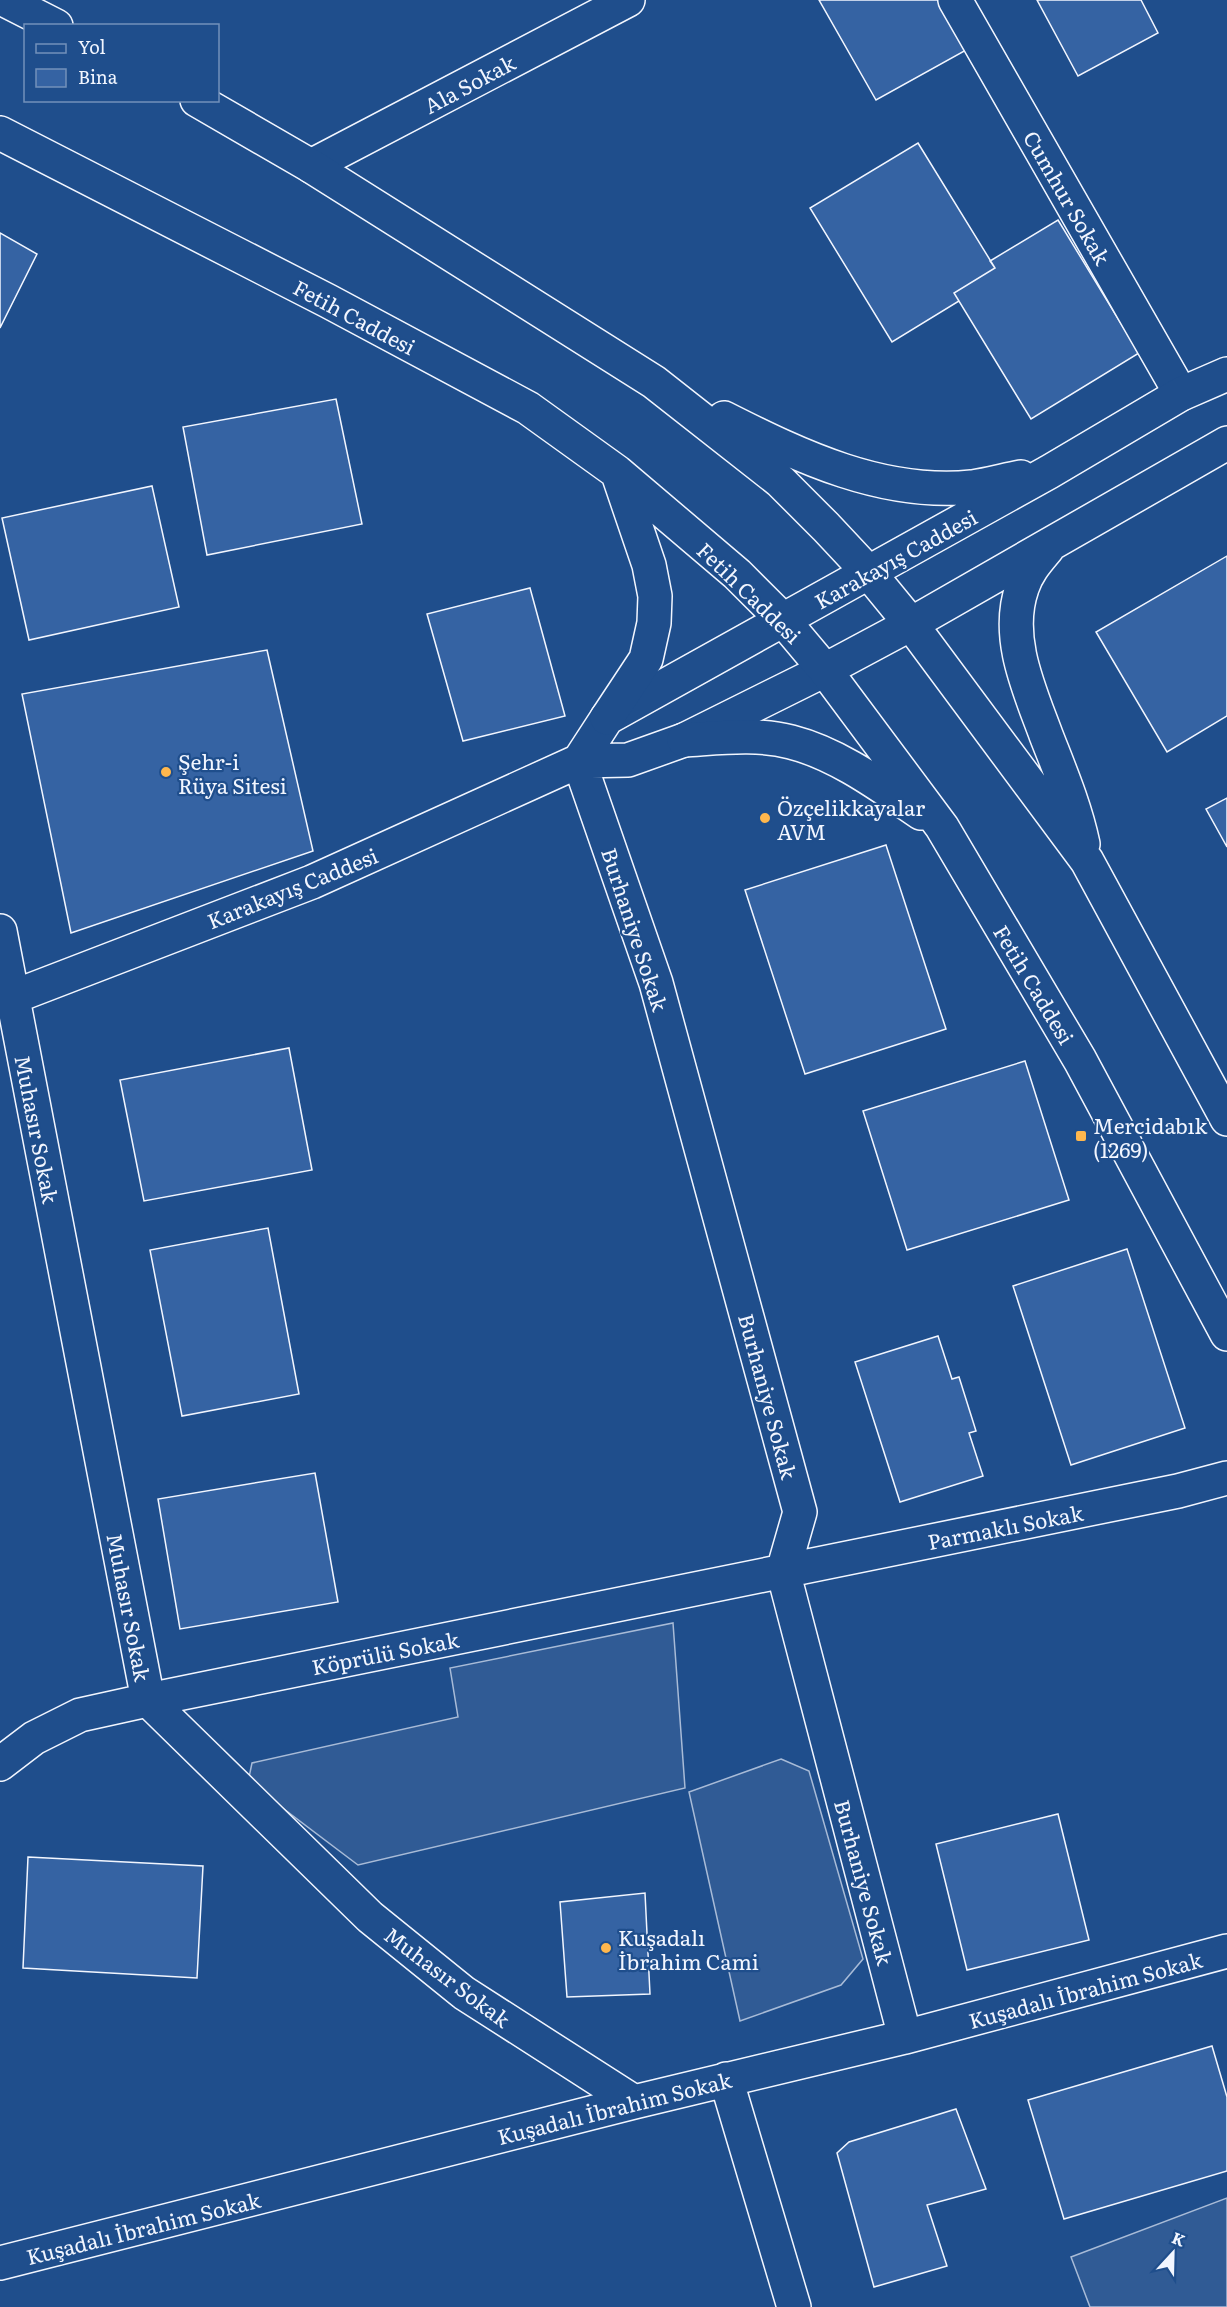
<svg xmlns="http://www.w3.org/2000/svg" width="1227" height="2307" viewBox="0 0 1227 2307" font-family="Literata,serif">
<rect width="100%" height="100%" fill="#1f4e8c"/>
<path fill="#305b95" stroke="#a8bbd7" stroke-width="1.5" d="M673 1623 685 1788 358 1865 248 1782 252 1763 458 1717 450 1668Z
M781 1759 809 1771 863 1959 841 1985 740 2021 689 1792Z
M1227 2198V2307H1090L1071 2257Z"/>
<path fill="#3563a3" stroke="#f2f6ff" stroke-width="1.5" d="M819 0H940L968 49 876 100Z
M1037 0H1141L1158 33 1078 76Z
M918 143 995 268 954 293 959 301 892 342 810 208Z
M1058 220 1139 353 1031 419 954 293 995 268 990 261Z
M0 233 37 254 0 328Z
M336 399 362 524 207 555 183 427Z
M152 486 179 607 29 640 2 518Z
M1227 556V716L1167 752 1096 632Z
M530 588 565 716 463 741 427 614Z
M267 650 313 851 71 933 22 694Z
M1227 798V847L1206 809Z
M886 845 946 1029 805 1074 745 890Z
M289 1048 312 1170 144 1201 120 1080Z
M1025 1061 1069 1200 907 1250 863 1111Z
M268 1228 299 1394 182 1416 150 1250Z
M1127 1249 1185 1428 1071 1465 1013 1286Z
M938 1336 952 1379 959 1377 976 1431 969 1433 983 1476 900 1502 855 1362Z
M315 1473 338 1602 180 1629 158 1499Z
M1058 1814 1089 1940 967 1970 936 1844Z
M28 1857 203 1866 197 1978 23 1968Z
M645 1893 650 1994 567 1997 560 1902Z
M1212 2046 1227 2097V2171L1064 2219 1028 2100Z
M956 2109 986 2189 927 2205 947 2266 874 2287 837 2153 849 2142Z"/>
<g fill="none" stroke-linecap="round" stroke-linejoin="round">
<g stroke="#f2f6ff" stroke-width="36">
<path id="minor" d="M955 0 1181 394
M311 166 628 0
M579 761 656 983 800 1512 783 1571 905 2037
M579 761 607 718 783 620
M0 931 148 1700 370 1917 464 1993 634 2102
M0 1002 312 882 579 761 628 760 684 740 825 670
M0 1764 34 1738 80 1715 148 1700 1178 1491 1227 1478
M726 2079 794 2307
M0 2263 634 2102 905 2037 1227 1951"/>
</g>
<g stroke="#f2f6ff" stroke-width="36">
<path id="major" d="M5 0 56 26
M197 100 311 166 654 382 780 481 826 527 870 574 911 624 1087 861 1227 1119
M0 133 328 301 528 408 617 472 737 574 783 620 825 670 942 827 1080 1060 1227 1334
M724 418C801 457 883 496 972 487 988 485 1005 480 1021 477
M1047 549C1037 561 1027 572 1022 588 1005 637 1029 689 1046 735 1060 771 1075 806 1083 844
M783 620 1049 472 1181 394 1227 374
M825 670 911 624 1227 443
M607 718 646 659 654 623 655 596 649 565 618 474
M684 740C719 738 757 733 791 742 838 754 881 786 921 813"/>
</g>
<use href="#minor" stroke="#1f4e8c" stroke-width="33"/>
<use href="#major" stroke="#1f4e8c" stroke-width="33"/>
</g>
<g fill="#ffb74d" stroke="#1f4e8c" stroke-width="2">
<circle cx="166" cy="772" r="6"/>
<circle cx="765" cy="818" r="6"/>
<rect x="1075" y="1130" width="12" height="12" rx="3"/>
<circle cx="606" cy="1948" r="6"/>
</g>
<g text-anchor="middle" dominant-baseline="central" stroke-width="4.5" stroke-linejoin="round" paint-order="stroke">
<g font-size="21" fill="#f2f6ff" stroke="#1f4e8c">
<text transform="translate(469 83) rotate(-28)">Ala Sokak</text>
<text transform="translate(1068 197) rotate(60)">Cumhur Sokak</text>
<text transform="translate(355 316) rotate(28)">Fetih Caddesi</text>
<text transform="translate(895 558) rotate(-29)">Karakayış Caddesi</text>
<text transform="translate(750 592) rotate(44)">Fetih Caddesi</text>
<text transform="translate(292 887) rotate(-22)">Karakayış Caddesi</text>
<text transform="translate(636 929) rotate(72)">Burhaniye Sokak</text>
<text transform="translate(1035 984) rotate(59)">Fetih Caddesi</text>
<text transform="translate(38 1129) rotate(79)">Muhasır Sokak</text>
<text transform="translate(769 1396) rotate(75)">Burhaniye Sokak</text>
<text transform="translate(1005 1526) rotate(-11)">Parmaklı Sokak</text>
<text transform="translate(130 1607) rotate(79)">Muhasır Sokak</text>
<text transform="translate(385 1652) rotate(-11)">Köprülü Sokak</text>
<text transform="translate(865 1882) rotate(75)">Burhaniye Sokak</text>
<text transform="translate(448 1976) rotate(37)">Muhasır Sokak</text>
<text transform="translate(1085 1989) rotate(-15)">Kuşadalı İbrahim Sokak</text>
<text transform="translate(614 2107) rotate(-14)">Kuşadalı İbrahim Sokak</text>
<text transform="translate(143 2227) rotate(-14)">Kuşadalı İbrahim Sokak</text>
</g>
<g font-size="21" fill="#f2f6ff" stroke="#1f4e8c" text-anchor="start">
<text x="178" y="760">Şehr-i<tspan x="178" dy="24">Rüya Sitesi</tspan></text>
<text x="777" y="806">Özçelikkayalar<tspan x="777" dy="24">AVM</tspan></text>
<text x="1093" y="1124">Mercidabık<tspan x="1093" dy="24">(1269)</tspan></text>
<text x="618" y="1936">Kuşadalı<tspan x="618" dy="24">İbrahim Cami</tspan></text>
</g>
</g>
<rect x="24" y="24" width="195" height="78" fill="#1f4e8c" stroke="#7391ba" stroke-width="1.5"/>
<rect x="36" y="44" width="30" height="9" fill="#1f4e8c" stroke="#7391ba" stroke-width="1.5"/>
<text x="78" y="54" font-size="18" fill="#f2f6ff">Yol</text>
<rect x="36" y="69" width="30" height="18" fill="#3563a3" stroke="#7391ba" stroke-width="1.5"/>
<text x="78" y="84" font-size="18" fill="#f2f6ff">Bina</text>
<g transform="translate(1173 2253) rotate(22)" stroke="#1f4e8c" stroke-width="4.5" paint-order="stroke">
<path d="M0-4.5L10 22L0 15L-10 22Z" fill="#f2f6ff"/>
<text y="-9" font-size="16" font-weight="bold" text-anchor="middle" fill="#f2f6ff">K</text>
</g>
</svg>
